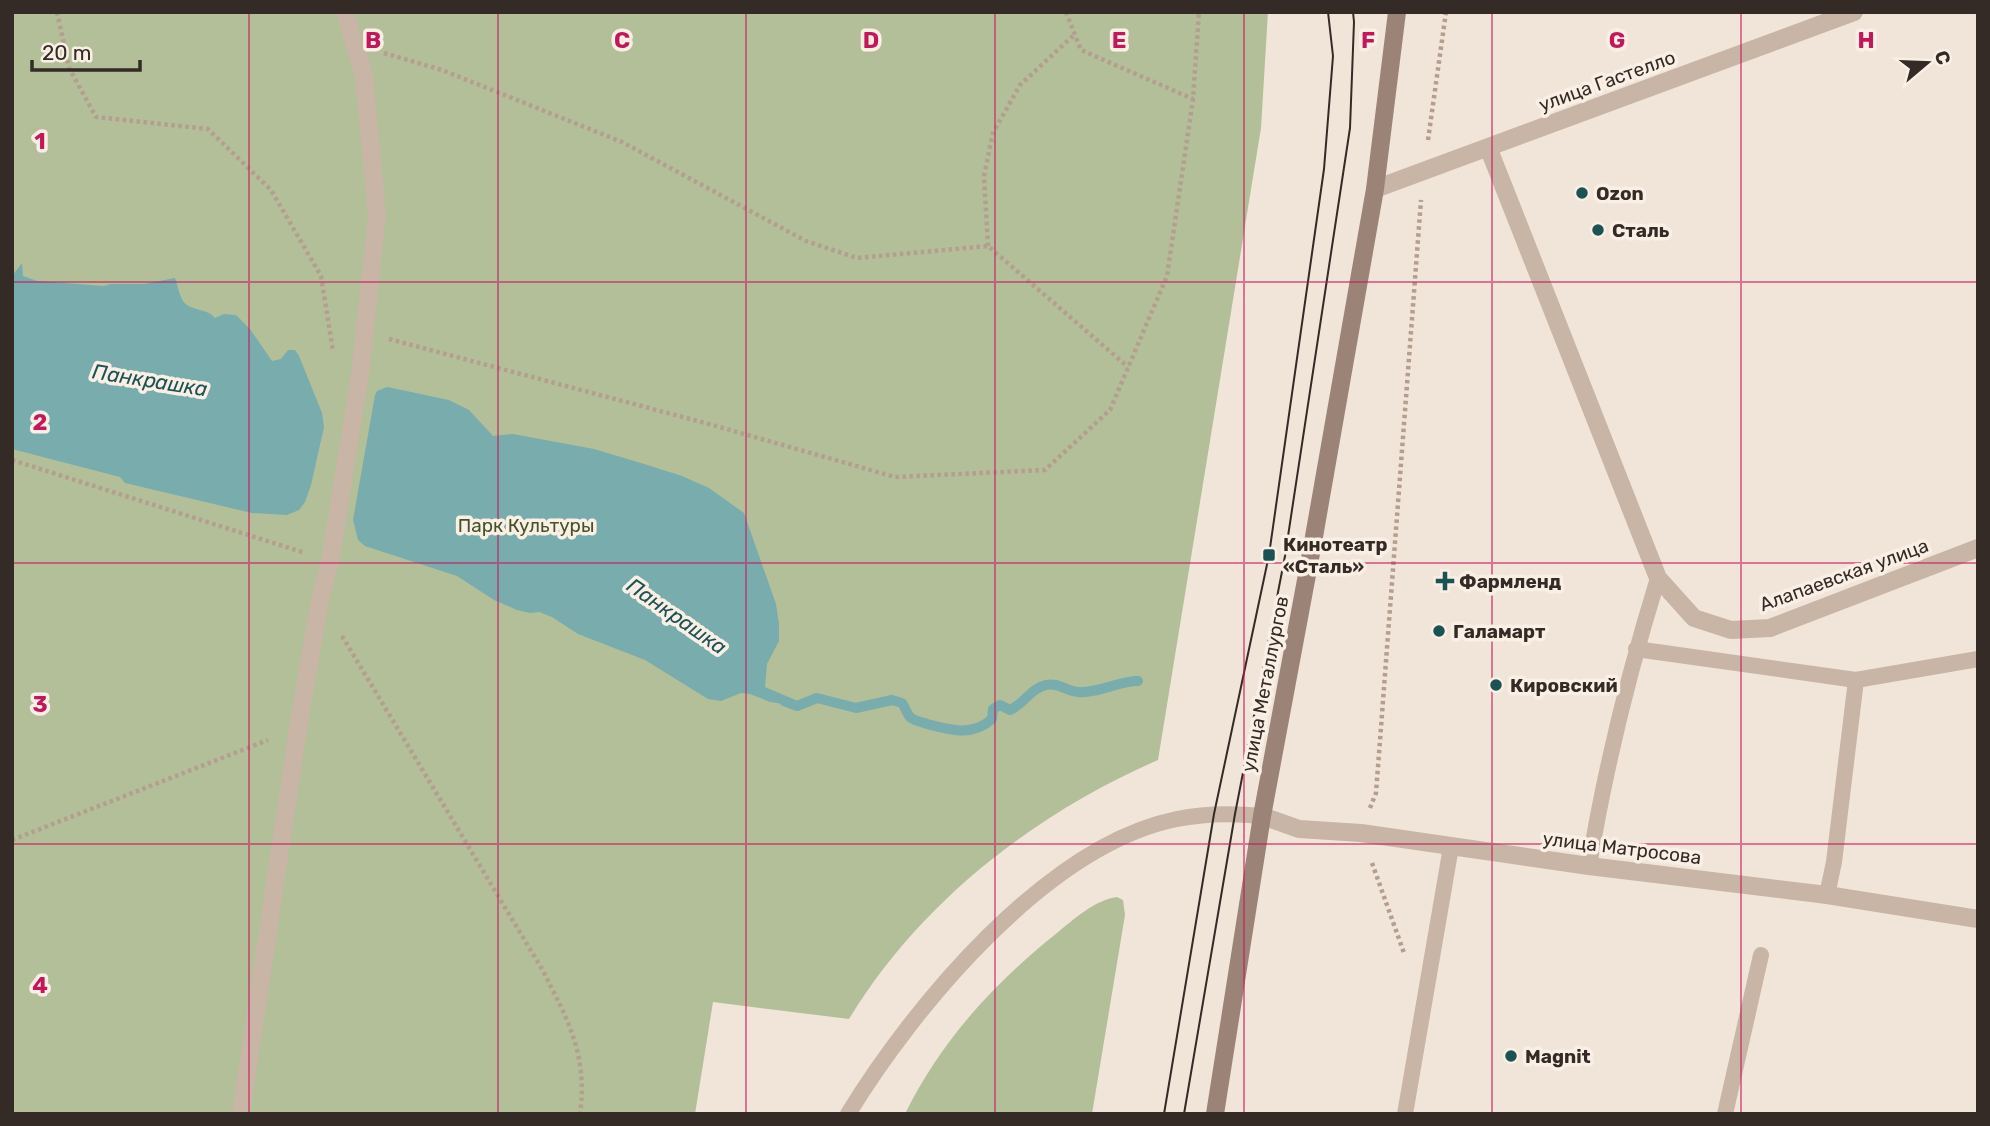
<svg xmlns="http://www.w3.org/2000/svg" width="1990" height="1126" viewBox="0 0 1990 1126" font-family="Rubik,sans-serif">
<rect width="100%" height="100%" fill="#f1e5d9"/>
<path fill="#b3bf99" d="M12 12H1268L1261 128 1158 760C1034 814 920 902 849 1019L713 1002 695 1114H12Z
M1117 897 1123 900 1125 915 1092 1114H905C941 1041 993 984 1057 933 1074 919 1095 900 1117 897Z"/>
<path fill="#78acad" d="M22 263 23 276 37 281 104 286 111 284H144L175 278C178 286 180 301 187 305 197 311 207 309 215 318L224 314 236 315 250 329 272 361 281 359 288 350H295L299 356 322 413 324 427 311 485 305 502 299 510 287 515 252 513 125 483 120 477 12 449V276Z
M387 387 449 400 469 410 493 436 513 434 594 449 641 463 682 476 709 488 744 513 776 604 779 624V641L767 664 765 687 793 699 797 706 770 702 750 694 741 693 721 701 708 699 645 660 578 634 552 617 539 612 530 613 517 610 494 600 457 576 365 546 358 540 353 520 375 395 377 391Z"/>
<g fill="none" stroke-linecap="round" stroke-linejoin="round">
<path stroke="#78acad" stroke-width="10" d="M784 701 797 706 817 698 856 708 892 700 902 703C905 707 907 714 910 717 914 721 922 722 927 724 950 730 972 737 992 719L993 709 1000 705 1010 710C1024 704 1031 688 1046 685 1058 682 1066 691 1078 692 1096 694 1119 681 1138 681"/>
<path stroke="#b49e8f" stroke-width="4.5" stroke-dasharray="3.5 3.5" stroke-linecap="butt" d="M57 12 69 68 96 117 208 129 271 190 321 276 333 351
M1066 12 1081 50 1193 99
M384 53 442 70 622 142 806 241 857 258 988 246 1128 367
M1428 140 1446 12
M988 246 984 176 993 133 1020 85 1075 34
M389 339 709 424 895 477 1045 470 1110 410 1167 276 1193 99 1199 12
M12 460 305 553
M342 636 542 969C568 1020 588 1055 580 1114
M1370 808 1376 793 1421 200
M12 840 268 740
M1372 863 1404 953"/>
<path stroke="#c8b5a5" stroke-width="16" d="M1636 649 1856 680 1978 659
M1589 866C1605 769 1629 672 1658 578
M1827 895 1834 862 1856 680
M848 1114C914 1006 1047 845 1177 819 1206 813 1233 813 1262 816
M1405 1114 1451 847
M1725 1114 1761 955"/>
<path stroke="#c8b5a5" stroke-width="18" d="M241 1114 298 728 320 599 330 561 360 374 377 216 364 76 345 12"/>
<path stroke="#c8b5a5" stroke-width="18" d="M1488 147 1658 578 1694 618 1731 630 1770 628 1978 548
M1375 189 1854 12
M1262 816 1299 829 1361 833 1589 866 1827 895 1978 919"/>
<path stroke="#9c8377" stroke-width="18" d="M1215 1114 1262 816 1312 548 1375 189 1397 12"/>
<path stroke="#342a26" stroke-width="2" d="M1164 1114 1214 814 1269 555 1324 169 1333 56 1328 12
M1184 1114 1235 814 1285 556 1350 128 1354 22 1353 12"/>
</g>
<path fill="none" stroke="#c2185b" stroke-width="2" stroke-opacity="0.55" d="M249 12V1114M498 12V1114M746 12V1114M995 12V1114M1244 12V1114M1492 12V1114M1741 12V1114M12 282H1978M12 563H1978M12 844H1978"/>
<g fill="#1d5255" stroke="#f9efe5" stroke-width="2.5">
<circle cx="1582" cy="193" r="7"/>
<circle cx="1598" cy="230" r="7"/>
<rect x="1262" y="548" width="14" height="14" rx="3.5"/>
<path d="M1441.5 570.5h7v7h7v7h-7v7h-7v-7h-7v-7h7z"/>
<circle cx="1439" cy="631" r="7"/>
<circle cx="1496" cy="685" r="7"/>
<circle cx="1511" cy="1056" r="7"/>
</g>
<g text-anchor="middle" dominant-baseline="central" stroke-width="7" stroke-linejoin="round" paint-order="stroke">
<g font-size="19" fill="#342a26" stroke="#f9efe5">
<text transform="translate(1607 81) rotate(-20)">улица Гастелло</text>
<text transform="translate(1844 575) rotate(-20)">Алапаевская улица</text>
<text transform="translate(1265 684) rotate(-79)">улица Металлургов</text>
<text transform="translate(1622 848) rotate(7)">улица Матросова</text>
</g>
<g font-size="19" font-weight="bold" fill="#342a26" stroke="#f9efe5" text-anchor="start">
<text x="1596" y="193">Ozon</text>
<text x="1612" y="230">Сталь</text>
<text x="1283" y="544">Кинотеатр<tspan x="1283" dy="22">«Сталь»</tspan></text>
<text x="1459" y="581">Фармленд</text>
<text x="1453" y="631">Галамарт</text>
<text x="1510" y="685">Кировский</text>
<text x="1525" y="1056">Magnit</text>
</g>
<g font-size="19" fill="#44522a" stroke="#f9efe5">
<text x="526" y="525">Парк Культуры</text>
</g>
<g font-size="21" font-style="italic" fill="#1d5255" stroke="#f9efe5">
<text transform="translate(150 380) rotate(9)">Панкрашка</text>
<text transform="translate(677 616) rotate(35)">Панкрашка</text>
</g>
</g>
<g font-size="23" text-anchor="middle" font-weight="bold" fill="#c2185b" stroke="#f9efe5" stroke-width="7" stroke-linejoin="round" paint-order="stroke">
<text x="373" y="48">B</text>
<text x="622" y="48">C</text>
<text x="871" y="48">D</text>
<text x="1119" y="48">E</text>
<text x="1368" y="48">F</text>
<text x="1617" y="48">G</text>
<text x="1866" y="48">H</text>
<text x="40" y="149">1</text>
<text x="40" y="430">2</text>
<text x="40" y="712">3</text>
<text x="40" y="993">4</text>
</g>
<rect width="1990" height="1126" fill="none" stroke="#342a26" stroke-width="28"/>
<g transform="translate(1927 63) rotate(71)" stroke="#f9efe5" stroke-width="5" paint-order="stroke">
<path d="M0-5L12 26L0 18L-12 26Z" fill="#342a26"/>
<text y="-10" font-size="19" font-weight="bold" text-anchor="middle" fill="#342a26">С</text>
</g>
<path d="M32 60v10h108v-10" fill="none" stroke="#342a26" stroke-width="3.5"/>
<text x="42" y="60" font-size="21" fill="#342a26" stroke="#f9efe5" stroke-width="5" paint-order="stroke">20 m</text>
</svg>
